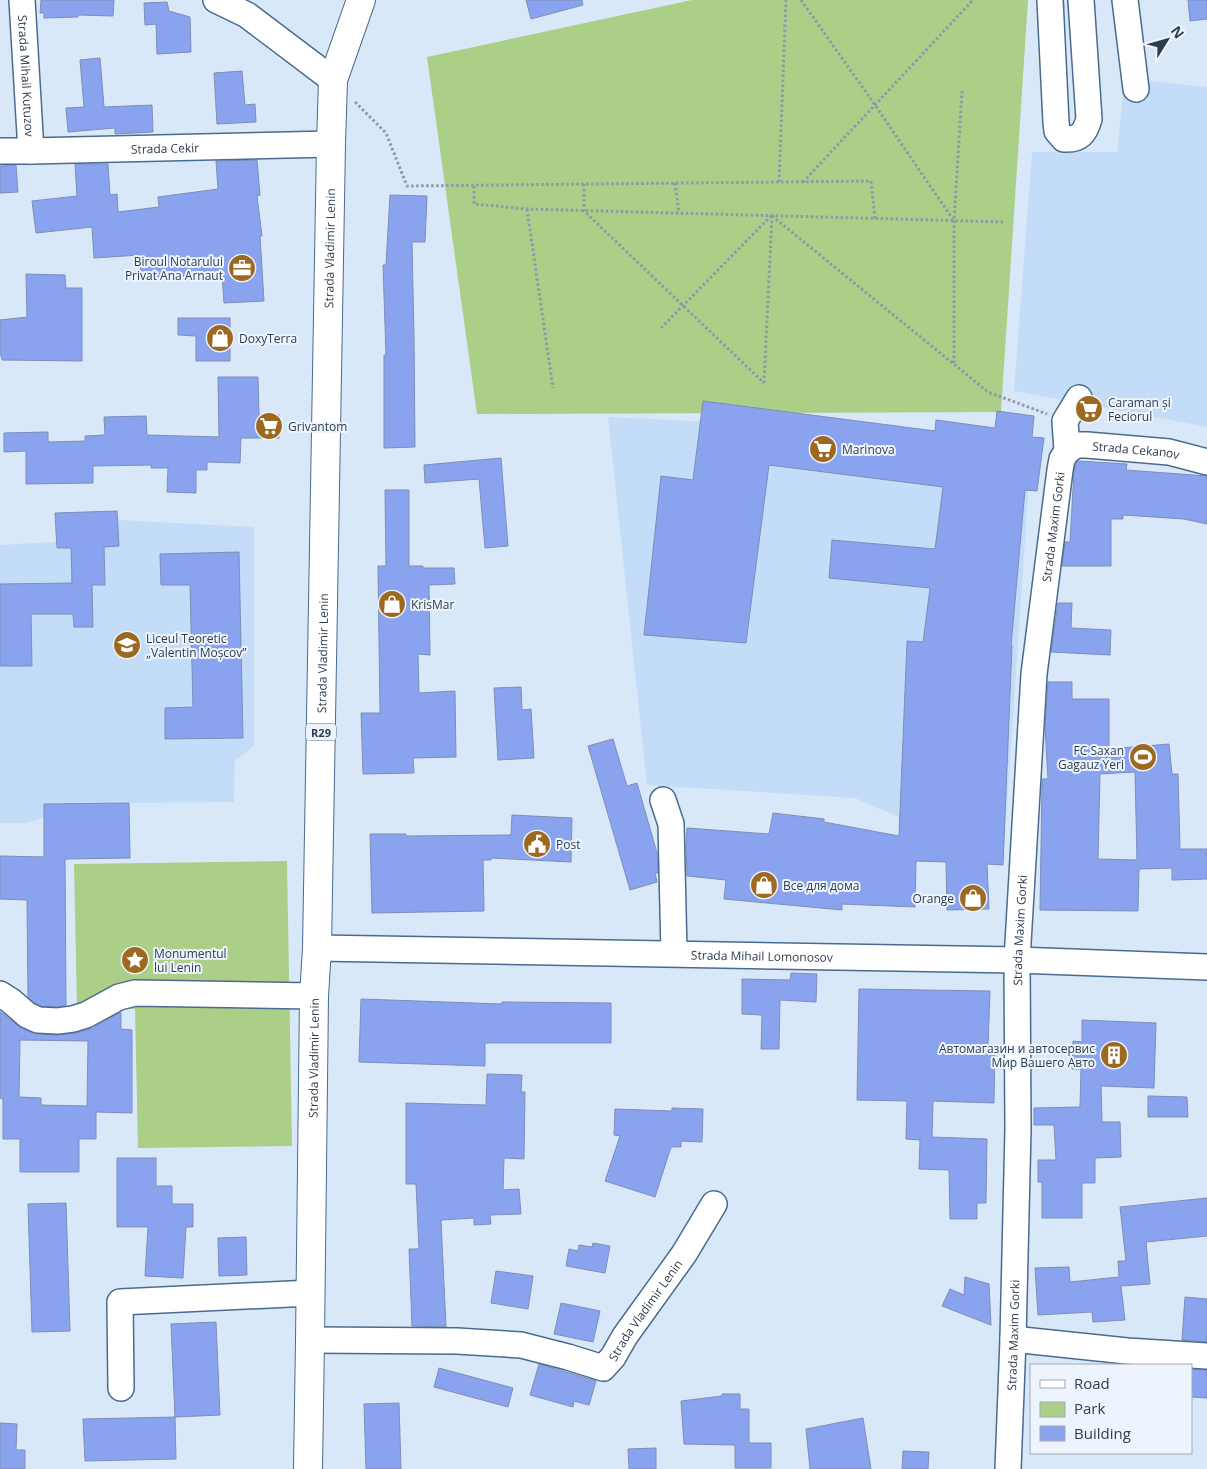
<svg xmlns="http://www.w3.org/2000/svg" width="1207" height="1469" viewBox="0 0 1207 1469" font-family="'Open Sans',sans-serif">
<rect width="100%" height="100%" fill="#d9e8f8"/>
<path fill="#c3ddf8" d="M1150 81 1207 87V427L1014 391 1032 152H1117L1123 93Z
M608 417 1032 437 1003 865 898 860 899 817 855 798 647 785Z
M117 511 118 520 254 527V746L235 760 234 802 44 804V818L25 823H0V545L56 542 55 513Z"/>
<path fill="#accf87" d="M692 0H1028L1001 412 477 414 427 57Z
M287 861 292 1146 138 1148 135 1009H77L74 864Z"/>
<path fill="#8aa3ef" stroke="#7e8db9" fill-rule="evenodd" d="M41 0H114L113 16 78 15V17L44 18V13H40Z
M526 0H582L583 5 531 19Z
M1188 0H1207V19L1190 21Z
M167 2 169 11 190 17 191 52 157 54 156 24 145 25 144 3Z
M100 58 104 107 152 105 153 132 115 134V128L68 132 66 108 84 107 80 60Z
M242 71 245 105 255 104 256 122 217 124 214 73Z
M257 160 260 195 257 196 262 236H260L264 301 224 303 222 274 141 279 140 255 94 258 92 227 36 233 32 201 77 196 75 164H108L110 195 117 194 118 212 159 207 158 197 218 189 216 161Z
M16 165 18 192 0 193V166Z
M390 195 427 196 425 242H412L414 338 415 447 384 448V355H386L383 265H386Z
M26 274 65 275 66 288H82V361L2 360 1 355H0V320L27 317Z
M178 318H230V361H196V336L178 335Z
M218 377H258L259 415H279V438H241L240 463 207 462V470H196V493L167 492 168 468H151V465L93 466V483L26 484V451L4 452V433L48 432V442L85 441V436L105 435 104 417 146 416 147 435 219 437Z
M703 401 935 431 936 420 995 428 997 411 1034 416 1032 437 1044 438 1037 491 1025 490 1011 646H1012L1003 865 987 864 989 909 947 910 946 862 916 861 915 907 842 904V910L724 899 726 880 687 876 686 845 687 828 769 834 773 813 824 819V822L899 836 907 641 923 642 930 588 829 578 832 540 935 549 943 487 769 465 746 643 644 635 661 476 693 480Z
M501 458 508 546 485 548 479 479 425 483 424 465Z
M1078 461 1127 464 1126 470 1207 476V524L1184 519 1123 515V519H1111V566H1062L1065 542H1070L1074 471 1076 464Z
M385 490H409V566H423V568H454L455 584 429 585 430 655 418 654 419 693 455 691 456 757 413 758 414 773 363 774 361 713H380L378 566H386Z
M117 511 119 546 104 547 105 585H92L93 627H74L73 614H31L32 666H0V584L72 583 71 548H57L55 513Z
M239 552 243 738 165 739V708L193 707 190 585H161L160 554Z
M1058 603H1072L1071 628 1111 630 1110 655 1051 652Z
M1048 682H1072V699H1109V749L1169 744 1172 774H1178L1180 849H1207V879L1172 880V868L1139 869 1138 911 1040 910 1042 783V779H1048L1045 727ZM1135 772 1137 860 1098 859 1100 774Z
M521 687 522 710 531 709 534 758 498 760 494 688Z
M613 739 627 786 637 783 657 853 658 873H655L657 882 630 890 588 746Z
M129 803 130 858 65 859 66 1005 57 1007 41 1006 35 1003 28 997 27 900 0 899V856L44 857V804Z
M512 815 572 818 571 862 491 858V860H483L484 911 372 913 370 834H406V836L511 835Z
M791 973 817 974 816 1002 780 1000 779 1049H761L762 1015 742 1014V979L790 980Z
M859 989 990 991 988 1046H995L994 1103 933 1101 932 1137 987 1139 986 1203H977V1219H950L949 1170 919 1169 920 1140 906 1139 907 1101 857 1100Z
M361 999 502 1004V1002L611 1003V1043H485V1066L359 1062Z
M0 1012 2 1013 21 1028 37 1034 57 1035 77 1033 93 1028 119 1013H121V1029L132 1030V1113L96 1112V1139H79V1172H20V1139H3V1099L0 1098ZM20 1040 88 1041 87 1106 41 1105V1098L19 1097Z
M1082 1020 1156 1023 1154 1088 1101 1086 1102 1122H1120L1121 1157 1095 1158V1183H1082V1218H1042V1182H1038V1160H1056L1054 1125H1034V1108L1080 1107 1081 1069H1072L1073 1041 1082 1042Z
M487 1074 522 1075 521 1092H525L524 1159 504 1158 503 1190 519 1189 521 1214 490 1215 491 1224 474 1225V1218L441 1220 446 1327 412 1326 409 1249H419L416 1184H406V1103L486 1105Z
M1148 1096 1187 1097 1188 1117H1148Z
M672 1108 703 1109 702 1142 681 1141V1147H671L655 1197 605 1181 620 1136 614 1135 615 1109 672 1111Z
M117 1158H156V1186H172V1204H193V1227H186L183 1278 145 1276 148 1227H117Z
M1207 1198V1236L1146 1242 1150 1284 1121 1286 1125 1320 1093 1322 1092 1312 1038 1315 1035 1268 1069 1267 1070 1282 1119 1277 1118 1261H1126L1120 1207Z
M66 1203 70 1331 32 1332 28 1204Z
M246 1237 247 1275 219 1276 218 1238Z
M593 1243 610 1246 605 1273 566 1266 569 1249 578 1251 579 1245 592 1247Z
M496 1271 533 1276 528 1309 491 1303Z
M965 1277 989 1284 991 1325 942 1306 950 1289 964 1295Z
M1185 1297 1207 1299V1342L1182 1340Z
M561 1303 600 1311 593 1342 554 1334Z
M216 1322 220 1415 175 1417 171 1324Z
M539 1364 596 1381 589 1405 574 1401 573 1407 530 1395Z
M439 1368 513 1388 508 1407 434 1387Z
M1191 1369 1207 1370V1398L1191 1397Z
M722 1394H740V1409H749V1443H771V1468H735V1445L684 1444 681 1401 722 1396Z
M399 1403 401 1469H366L364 1404Z
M175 1417 176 1459 85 1461 83 1419Z
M863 1418 871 1469H810L806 1429Z
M0 1423 17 1424 16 1450H25V1469H0Z
M656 1448V1469H629L628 1449Z
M903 1451 929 1452 928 1469H902Z"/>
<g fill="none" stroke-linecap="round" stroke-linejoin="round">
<g stroke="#496b8e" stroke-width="28">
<g id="minor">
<path id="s1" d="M22 0 31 151"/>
<path d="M216 0 247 15 333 80"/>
<path d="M1050 0 1056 122 1057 131 1064 139C1080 140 1085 133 1089 119L1081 0"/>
<path d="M1125 0 1136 89"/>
<path id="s2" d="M0 151H31L331 144"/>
<path id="s3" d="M1067 451 1076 445H1087L1169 452 1207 462"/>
<path d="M663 800 671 824 674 953"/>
<path id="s4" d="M317 948 1017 960 1207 967"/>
<path d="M0 994 11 1001 27 1015 38 1020 58 1021 73 1019 86 1015 119 997 135 993 314 996"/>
<path d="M1013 1339 1127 1351 1207 1356"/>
<path id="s5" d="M310 1340 457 1341 521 1345 568 1357 603 1368 613 1357 625 1336 684 1254 714 1204"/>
<path d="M121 1388 120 1302 311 1293"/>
<path id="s6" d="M1008 1469 1013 1339 1018 1129 1017 960 1034 674 1060 470 1062 459 1067 451 1065 421 1079 398"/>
</g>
</g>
<g stroke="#496b8e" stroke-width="30">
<g id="major">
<path id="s7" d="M308 1469 310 1340 314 996 317 948 331 144 333 80 361 0"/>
</g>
</g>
<path stroke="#8c9bab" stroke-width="3" stroke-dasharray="2.5 2.5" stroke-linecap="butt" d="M801 0 875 105 954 221
M355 102 386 133 407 186 871 181 875 219
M779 182 786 0
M803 182 973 0
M675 183 679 213
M584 184V211L764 383
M474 186V204L527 209 1005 222
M527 209 553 388
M772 216 988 392 1047 414
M661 328 771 216
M954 363V221L962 91
M764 383 772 217"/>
<use href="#minor" stroke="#fff" stroke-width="25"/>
<use href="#major" stroke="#fff" stroke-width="28"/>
</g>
<defs>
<g id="office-disc" transform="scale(1.4375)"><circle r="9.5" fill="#9d6820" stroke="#edf4fd"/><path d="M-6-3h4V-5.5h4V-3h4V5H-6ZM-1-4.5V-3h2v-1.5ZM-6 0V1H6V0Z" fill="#fff"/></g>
<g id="shop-disc" transform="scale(1.4375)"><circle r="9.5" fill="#9d6820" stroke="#edf4fd"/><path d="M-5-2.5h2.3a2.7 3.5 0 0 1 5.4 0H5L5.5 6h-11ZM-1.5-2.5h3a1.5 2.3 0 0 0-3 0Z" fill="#fff"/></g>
<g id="supermarket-disc" transform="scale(1.4375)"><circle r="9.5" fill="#9d6820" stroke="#edf4fd"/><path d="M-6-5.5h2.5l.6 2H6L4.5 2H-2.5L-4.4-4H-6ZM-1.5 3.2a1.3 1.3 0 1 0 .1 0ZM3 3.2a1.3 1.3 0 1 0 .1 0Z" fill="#fff"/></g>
<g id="school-disc" transform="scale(1.4375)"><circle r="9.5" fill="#9d6820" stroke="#edf4fd"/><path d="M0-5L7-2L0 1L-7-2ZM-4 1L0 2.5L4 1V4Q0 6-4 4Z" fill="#fff"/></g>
<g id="stadium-disc" transform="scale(1.4375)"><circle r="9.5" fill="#9d6820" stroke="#edf4fd"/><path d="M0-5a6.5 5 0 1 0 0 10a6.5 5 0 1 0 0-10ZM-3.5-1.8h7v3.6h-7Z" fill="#fff"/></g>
<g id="civic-disc" transform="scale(1.4375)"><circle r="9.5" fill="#9d6820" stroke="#edf4fd"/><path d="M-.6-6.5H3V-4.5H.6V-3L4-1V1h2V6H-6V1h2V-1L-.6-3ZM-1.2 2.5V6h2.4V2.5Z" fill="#fff"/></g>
<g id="sight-disc" transform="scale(1.4375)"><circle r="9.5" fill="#9d6820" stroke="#edf4fd"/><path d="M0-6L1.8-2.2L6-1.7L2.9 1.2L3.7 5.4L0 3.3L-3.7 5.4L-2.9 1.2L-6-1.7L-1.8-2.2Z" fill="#fff"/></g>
<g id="building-disc" transform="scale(1.4375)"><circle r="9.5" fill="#9d6820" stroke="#edf4fd"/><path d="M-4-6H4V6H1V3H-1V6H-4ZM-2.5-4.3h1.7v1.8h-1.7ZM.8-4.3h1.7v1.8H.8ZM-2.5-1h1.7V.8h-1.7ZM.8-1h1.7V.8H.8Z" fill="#fff"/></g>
</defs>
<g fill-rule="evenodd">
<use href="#office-disc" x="242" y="268"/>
<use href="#shop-disc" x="220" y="338"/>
<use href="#supermarket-disc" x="1089" y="409"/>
<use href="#supermarket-disc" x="269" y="426"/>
<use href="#supermarket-disc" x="823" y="449"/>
<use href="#shop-disc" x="392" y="604"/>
<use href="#school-disc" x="127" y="645"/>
<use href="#stadium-disc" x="1143" y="757"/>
<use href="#civic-disc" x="537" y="844"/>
<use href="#shop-disc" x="764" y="885"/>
<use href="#shop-disc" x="973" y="898"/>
<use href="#sight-disc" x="135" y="960"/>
<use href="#building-disc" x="1114" y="1055"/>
</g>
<g text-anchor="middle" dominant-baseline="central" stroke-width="4" stroke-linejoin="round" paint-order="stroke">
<rect fill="#edf4fd" stroke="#677482" stroke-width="1" x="306" y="723.5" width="30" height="17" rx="4"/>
<g font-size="11" font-weight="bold" fill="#2e3d4d">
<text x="321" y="732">R29</text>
</g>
<g font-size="12" fill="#2e3d4d" stroke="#edf4fd">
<text stroke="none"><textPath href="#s1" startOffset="76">Strada Mihail Kutuzov</textPath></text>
<text stroke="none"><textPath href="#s2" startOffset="165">Strada Cekir</textPath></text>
<text stroke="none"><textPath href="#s7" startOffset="1221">Strada Vladimir Lenin</textPath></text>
<text stroke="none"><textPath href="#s3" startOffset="71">Strada Cekanov</textPath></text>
<text stroke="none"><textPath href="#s6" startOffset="944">Strada Maxim Gorki</textPath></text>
<text stroke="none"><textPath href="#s7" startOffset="816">Strada Vladimir Lenin</textPath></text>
<text stroke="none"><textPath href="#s6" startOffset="539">Strada Maxim Gorki</textPath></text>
<text stroke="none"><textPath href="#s4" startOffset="445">Strada Mihail Lomonosov</textPath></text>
<text stroke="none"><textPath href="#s7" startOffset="411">Strada Vladimir Lenin</textPath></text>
<text stroke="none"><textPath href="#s5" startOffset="368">Strada Vladimir Lenin</textPath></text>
<text stroke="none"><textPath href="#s6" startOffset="134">Strada Maxim Gorki</textPath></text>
</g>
<g font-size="12" fill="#2e3d4d" stroke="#edf4fd" text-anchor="start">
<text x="223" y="261" text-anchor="end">Biroul Notarului<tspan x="223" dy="14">Privat Ana Arnaut</tspan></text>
<text x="239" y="338">DoxyTerra</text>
<text x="1108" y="402">Caraman și<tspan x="1108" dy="14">Feciorul</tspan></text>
<text x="288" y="426">Grivantom</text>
<text x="842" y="449">Marinova</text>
<text x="411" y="604">KrisMar</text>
<text x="146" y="638">Liceul Teoretic<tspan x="146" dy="14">„Valentin Moșcov”</tspan></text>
<text x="1124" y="750" text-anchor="end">FC Saxan<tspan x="1124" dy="14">Gagauz Yeri</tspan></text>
<text x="556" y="844">Post</text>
<text x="783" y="885">Все для дома</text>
<text x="954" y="898" text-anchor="end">Orange</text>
<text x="154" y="953">Monumentul<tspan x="154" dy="14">lui Lenin</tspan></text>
<text x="1095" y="1048" text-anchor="end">Автомагазин и автосервис<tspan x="1095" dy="14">Мир Вашего Авто</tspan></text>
</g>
</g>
<rect x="1030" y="1364" width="162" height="90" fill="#edf4fd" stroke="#a1abb7"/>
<rect x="1040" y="1380" width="25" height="8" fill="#ffffff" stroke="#a1abb7"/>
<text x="1074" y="1389" font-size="15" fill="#2e3d4d">Road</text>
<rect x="1040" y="1402" width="25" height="15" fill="#accf87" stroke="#a1abb7"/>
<text x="1074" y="1414" font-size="15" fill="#2e3d4d">Park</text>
<rect x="1040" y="1426" width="25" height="15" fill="#8aa3ef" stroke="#a1abb7"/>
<text x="1074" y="1439" font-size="15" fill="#2e3d4d">Building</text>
<g transform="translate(1167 40) rotate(53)" stroke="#edf4fd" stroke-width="4" paint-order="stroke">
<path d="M0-4L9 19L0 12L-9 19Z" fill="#2e3d4d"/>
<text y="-8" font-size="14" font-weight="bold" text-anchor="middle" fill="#2e3d4d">N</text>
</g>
</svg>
